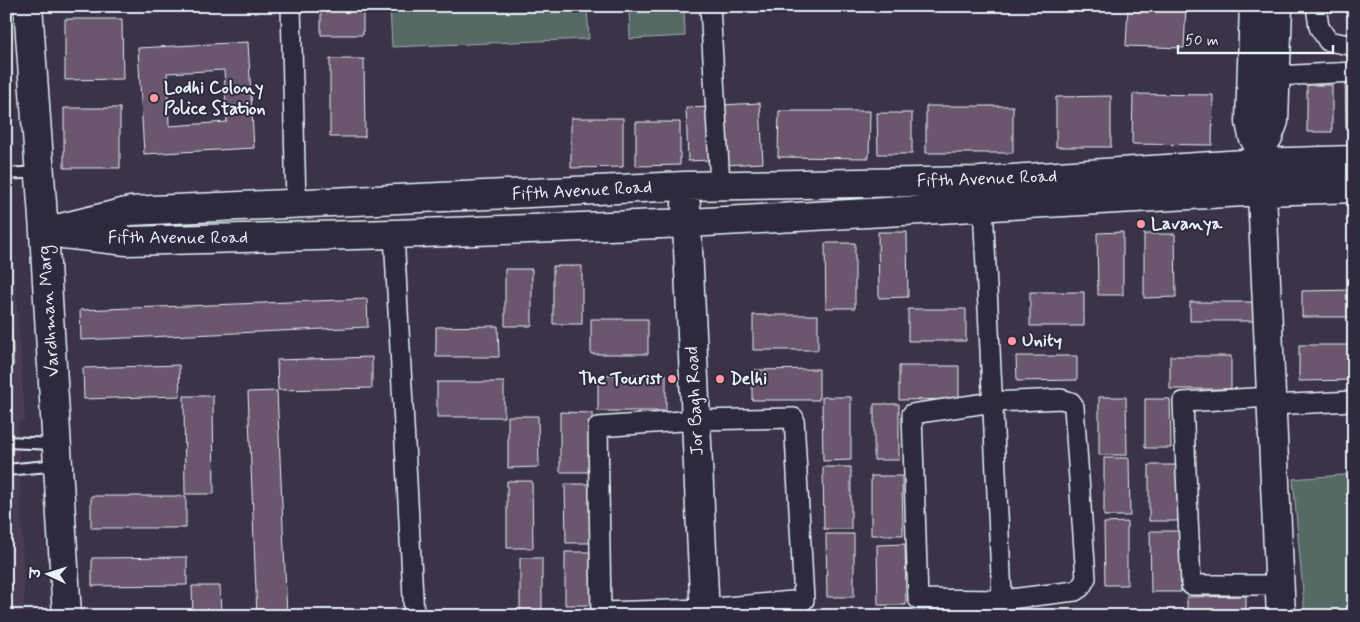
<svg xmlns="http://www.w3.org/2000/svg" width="1360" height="622" viewBox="0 0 1360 622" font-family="Mynerve,'Playpen Sans Deva',sans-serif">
<rect width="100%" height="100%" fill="#3b3347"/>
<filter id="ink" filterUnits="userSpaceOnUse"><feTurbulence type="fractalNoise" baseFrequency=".02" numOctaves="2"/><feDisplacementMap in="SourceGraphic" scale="10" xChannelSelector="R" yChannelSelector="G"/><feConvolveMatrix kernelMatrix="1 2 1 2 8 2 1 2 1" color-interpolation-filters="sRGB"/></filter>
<g filter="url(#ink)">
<path fill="#493e52" d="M6 123H8V174L25 421 18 422 25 616H6Z"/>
<path fill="#576b65" stroke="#a0aeae" d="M390 6H587L589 39 392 47Z
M629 6H684L685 36 630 39Z
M6 245 14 365H6Z
M1354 474V616H1305L1293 479Z"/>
<path fill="#6b566d" stroke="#e8f1f8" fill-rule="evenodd" d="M321 6H363V35H321Z
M1128 6H1186L1184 48 1126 46Z
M65 19H122L123 79 65 80Z
M248 42 254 148 144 154 138 48ZM224 70 227 122 169 126 167 73Z
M330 59H364L365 137H330Z
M1345 76H1354V128H1346Z
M1307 85H1332V132H1307Z
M1133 94 1213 95 1212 145 1132 144Z
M1111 96V147H1056V97Z
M760 103 763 163 724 165 721 105Z
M926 106H1013V153H926Z
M709 107 711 160 688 161 686 108Z
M64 108H120V168H64Z
M779 111H870L869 158 778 157Z
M877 113H912V154H878Z
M571 118H623V167L571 168Z
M636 122H680V165L636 166Z
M878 232H907L908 297 879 298Z
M1123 232V295H1098L1097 233Z
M1144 234H1175L1176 297 1144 298Z
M825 243H855V308H826Z
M553 266H582V324H553Z
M505 269H532V326H505Z
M1354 290V317H1302V291Z
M1030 292H1084V326H1030Z
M367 299 368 327 81 340 80 310Z
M1190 302H1254V321H1190Z
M908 309H966V341H908Z
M753 315H818V350H753Z
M591 319H648V354H591Z
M498 326 499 357H436V327Z
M1299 345H1354V380L1299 381Z
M1016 356H1077V380L1017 381Z
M1170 356H1231V389H1170Z
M372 357V388L278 390 277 360Z
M179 365 180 396 84 399 83 368Z
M899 366H959V399L899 400Z
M819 369V400H752V370Z
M666 374V411H598V375Z
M437 382H504V417H437Z
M277 391 287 616H257L248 392Z
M184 396H213L214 494H185Z
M822 397H851V460L823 461Z
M1099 397H1126L1127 455H1099Z
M1145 399H1170L1171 448H1145Z
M874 404H899V460H874Z
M560 412 592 413V472H560Z
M508 416H538L539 467 508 468Z
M1104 458H1129L1130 516H1104Z
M1149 465H1178V521H1149Z
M823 467H851V529H824Z
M871 476H902L903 535H871Z
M507 481H532L533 548H507Z
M565 484H593V543H566Z
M91 496H186V528H91Z
M1127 522V585H1105L1104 523Z
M1150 531H1181V592H1151Z
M826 534H854V597H827Z
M905 544 906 605H878L877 545Z
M565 552H593V605H565Z
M187 557V585L92 586V558Z
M520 558H542V616H520Z
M192 586H220L221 616H193Z
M1246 596V616H1187V597Z
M1031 611H1092V616H1031Z
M826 612V616H763V613Z
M913 612H972V616H913Z"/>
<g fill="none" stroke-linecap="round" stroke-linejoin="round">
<g stroke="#e8f1f8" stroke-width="14">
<path id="lane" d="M6 174 38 172
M6 442 55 444
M6 470 58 465"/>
</g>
<g stroke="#e8f1f8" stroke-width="22">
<path id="street" d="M291 6 296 204
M710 6 720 185
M1316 6 1319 27 1328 41 1354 46
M1275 76 1354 72
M983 206 1003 616
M394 234 414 616
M1271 397 1183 402 1191 585H1280
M1061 399 1071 402 1074 407 1086 578 1081 587 1075 591 1002 600 918 599 912 414 993 402Z
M1271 405 1354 401
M794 418 804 600 704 609 601 612 598 427 696 420Z"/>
</g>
<g stroke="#e8f1f8" stroke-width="31">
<path id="secondary" d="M28 6 44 232 67 616
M1254 6 1250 122 1253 136 1260 149 1281 616
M1260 149 1268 137 1274 121 1278 6
M686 205 705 616
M44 232 130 211 685 186 980 181 1260 163 1354 160
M63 234 127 241 394 234 688 223 1262 191 1354 188"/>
</g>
<use href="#lane" stroke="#2f2a3d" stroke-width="10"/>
<use href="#street" stroke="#2f2a3d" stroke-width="19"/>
<use href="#secondary" stroke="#2f2a3d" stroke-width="28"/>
</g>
</g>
<g fill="#ff9aa2" stroke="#2f2a3d" stroke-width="2">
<circle cx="154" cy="98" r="5"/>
<circle cx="1141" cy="224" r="5"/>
<circle cx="1012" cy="341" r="5"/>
<circle cx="672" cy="379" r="5"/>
<circle cx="720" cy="379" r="5"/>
</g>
<g text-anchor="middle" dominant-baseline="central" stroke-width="4" stroke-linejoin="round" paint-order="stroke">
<g font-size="18" font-weight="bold" fill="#e8f1f8" stroke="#2f2a3d" text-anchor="start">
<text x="164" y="88">Lodhi Colony<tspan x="164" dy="21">Police Station</tspan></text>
<text x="1151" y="224">Lavanya</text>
<text x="1022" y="341">Unity</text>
<text x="662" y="379" text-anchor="end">The Tourist</text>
<text x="730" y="379">Delhi</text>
</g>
<g font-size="18" fill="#e8f1f8" stroke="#2f2a3d">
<text transform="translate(987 179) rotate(-2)">Fifth Avenue Road</text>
<text transform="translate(582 191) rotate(-3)">Fifth Avenue Road</text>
<text x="178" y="238">Fifth Avenue Road</text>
<text transform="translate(49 311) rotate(-94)">Vardhman Marg</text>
<text transform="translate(695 401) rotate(-93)">Jor Bagh Road</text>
</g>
</g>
<rect width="1360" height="622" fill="none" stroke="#2f2a3d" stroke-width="25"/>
<rect x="12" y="12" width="1335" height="597" fill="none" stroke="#e8f1f8" stroke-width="2" filter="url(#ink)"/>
<g transform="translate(48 574) rotate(274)" stroke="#2f2a3d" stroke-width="4" paint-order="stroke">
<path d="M0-4L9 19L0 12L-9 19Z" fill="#e8f1f8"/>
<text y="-8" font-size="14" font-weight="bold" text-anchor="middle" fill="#e8f1f8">उ</text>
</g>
<path d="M1178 45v8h155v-8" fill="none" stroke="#e8f1f8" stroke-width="2.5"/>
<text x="1185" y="45" font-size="15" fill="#e8f1f8" stroke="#2f2a3d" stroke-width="4" paint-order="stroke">50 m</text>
</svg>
